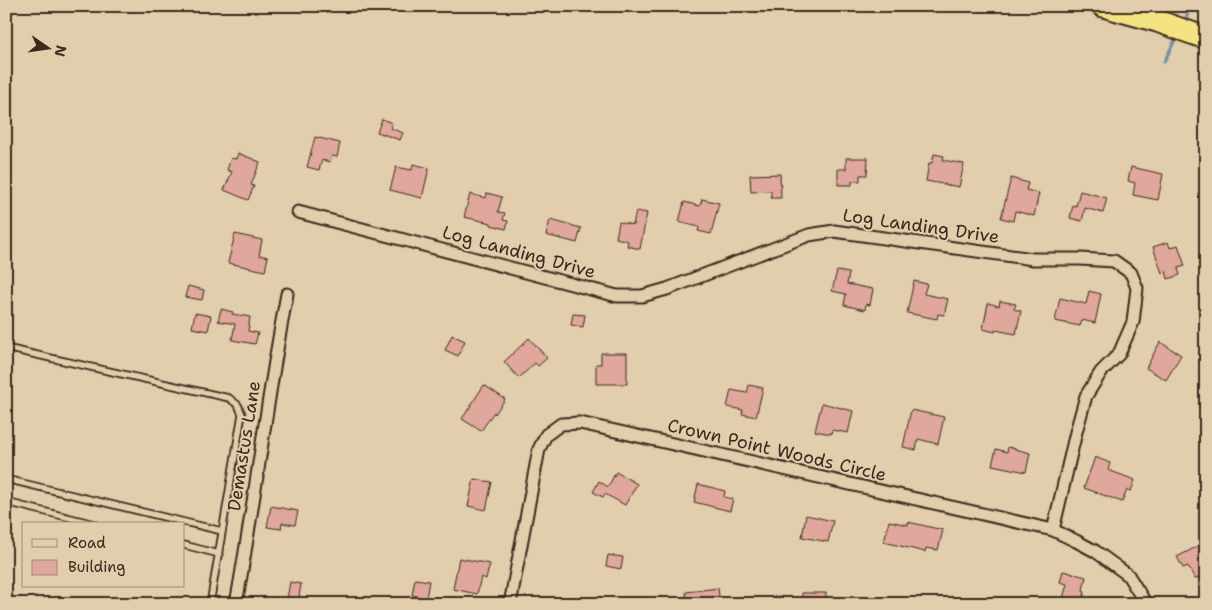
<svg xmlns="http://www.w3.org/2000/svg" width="1212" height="610" viewBox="0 0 1212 610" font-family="'Shantell Sans',sans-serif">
<rect width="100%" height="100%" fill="#e2cdac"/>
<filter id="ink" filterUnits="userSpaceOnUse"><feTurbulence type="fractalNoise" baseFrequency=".02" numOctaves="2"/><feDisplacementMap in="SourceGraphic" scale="10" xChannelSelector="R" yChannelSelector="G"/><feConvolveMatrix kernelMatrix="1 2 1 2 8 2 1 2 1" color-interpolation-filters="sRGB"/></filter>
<g filter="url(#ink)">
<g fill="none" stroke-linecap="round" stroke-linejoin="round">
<path stroke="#778fa3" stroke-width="3" d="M1184 21 1192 6
M1164 62 1177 36"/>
</g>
<path fill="#e0a79c" stroke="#3b2a1e" d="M382 119 392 123 391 128 403 133 400 140 377 132Z
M315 137 340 143 337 157 332 156 330 162 322 160 319 170 307 167Z
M238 153 260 162 251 185 254 186 248 200 224 190 232 172 227 170 231 158 236 159Z
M934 154 944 156 943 160 964 164 959 187 926 181 929 163H932Z
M846 158H868L867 175H860V181H852V185H838V169H846Z
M413 164 429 168 422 198 390 190 396 167 412 170Z
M1131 167 1163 174 1158 200 1133 195 1135 183 1128 181Z
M780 174 781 198H771V191L751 192 750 175Z
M1011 178 1028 183 1026 190 1039 193 1034 216 1015 211 1013 221 1001 218Z
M1080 191 1107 198 1103 213 1085 208 1082 221 1070 218 1073 205 1076 206Z
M487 193 502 197 498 212 505 213 503 220 508 221 506 229 491 225V223L464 217 470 194 486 198Z
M702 199 719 203 711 234 698 231 699 227 679 222 684 202 700 206Z
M636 211 647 213 640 249 627 246 628 241 616 238 619 222 633 225Z
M550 220 581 228 577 243 546 235Z
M235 234 262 240 259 255 268 257 265 271 228 263Z
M1168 242 1170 248 1178 245 1185 266 1178 268 1180 275 1168 279 1166 271 1162 273 1153 247Z
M837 271 849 273 847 284 873 289 870 305 866 304 865 310 844 305 846 294 832 291Z
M914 281 927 284 924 294 948 299 944 315 938 314 937 319 907 313Z
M188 286 204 290 202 300 185 297Z
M1089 291 1101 294 1095 323 1082 320 1080 326 1055 321 1060 298 1086 304Z
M1000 301 1016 304 1014 309 1021 311 1016 334 995 330V332L983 329 988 303 999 306Z
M221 309 233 312 232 314 250 317 248 331 258 333 255 344 232 340 235 324 218 321Z
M195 313 211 316 208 331 192 328Z
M573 314 585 315 583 327 571 325Z
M452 335 465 341 458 356 445 350Z
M529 338 547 358 538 366 535 363 519 378 504 362Z
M1160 342 1181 355 1166 380 1146 368Z
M601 353H627V384H596V364H601Z
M484 385 505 399 495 414 494 412 481 431 462 419Z
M749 385 763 388 756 417 742 414 743 410 727 407 731 390 747 393Z
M822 403 853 411 848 433 832 430 831 434 815 431Z
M911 410 944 417 938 444 918 439 916 450 903 447Z
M1008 447 1030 453 1026 472 992 465 996 449 1007 452Z
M1095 457 1110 463 1108 470 1135 480 1131 491 1127 490 1122 502 1084 488Z
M616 472 637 484 625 505 605 494 603 497 593 492 599 481 608 487Z
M474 479 492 482 486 510 468 506Z
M698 484 725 491 724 497 733 499 730 511 694 502Z
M271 506 298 511 295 525 282 523 281 529 267 527Z
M806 515 833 521 828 542 802 537Z
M889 521 908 525V522L943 530 938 550 926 548 925 552 884 542Z
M1206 542V588L1200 577 1195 579 1188 566 1183 568 1177 557Z
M608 555 623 557 621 569 606 566Z
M459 558 490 564 486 579 481 577 477 594 453 589Z
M1063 571 1086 577 1083 590 1085 591 1082 604H1070L1062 602 1067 584 1060 582Z
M415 579 429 581 426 598 412 595Z
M290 582 301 584 298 604H286Z
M718 588 720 604H687L686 592Z
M802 593H826V604H802Z"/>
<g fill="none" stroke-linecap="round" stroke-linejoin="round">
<g stroke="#3b2a1e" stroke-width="9">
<path id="service" d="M6 348 229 398 238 405 242 414 210 604
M6 479 222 531
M6 502 95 524
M184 545 219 554"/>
</g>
<g stroke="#3b2a1e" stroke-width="15">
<path id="minor" d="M298 212 617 296H642L667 289 809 235 834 231 1033 259H1080L1114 261 1131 273 1137 288 1133 322 1119 354 1101 372 1086 396 1076 432 1053 530
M236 604C255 501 267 397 287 294
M510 604 539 449 546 435 561 424 580 423 1053 530 1076 541 1095 551 1128 575 1146 604"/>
</g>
<g stroke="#3b2a1e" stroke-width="25">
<path id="motorway" d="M1103 6 1157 21 1206 38"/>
</g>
<use href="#service" stroke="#e2cdac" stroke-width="5.5"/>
<use href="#minor" stroke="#e2cdac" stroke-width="11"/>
<use href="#motorway" stroke="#f4e382" stroke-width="21"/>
</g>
</g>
<g text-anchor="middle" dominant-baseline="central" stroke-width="4" stroke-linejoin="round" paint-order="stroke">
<g font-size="18" fill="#3b2a1e" stroke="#e2cdac">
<text transform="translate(921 226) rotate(8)">Log Landing Drive</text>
<text transform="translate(519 252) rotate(15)">Log Landing Drive</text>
<text transform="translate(244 446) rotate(-81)">Demastus Lane</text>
<text transform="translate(777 450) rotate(13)">Crown Point Woods Circle</text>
</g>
</g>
<rect width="1212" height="610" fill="none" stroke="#e2cdac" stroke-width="25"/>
<rect x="12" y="12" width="1187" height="585" fill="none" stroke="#3b2a1e" stroke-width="2" filter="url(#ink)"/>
<rect x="22" y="522" width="162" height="65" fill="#e2cdac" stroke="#9f8c73"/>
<rect x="32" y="539" width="25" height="8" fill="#e2cdac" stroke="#9f8c73"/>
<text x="68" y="548" font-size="15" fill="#3b2a1e">Road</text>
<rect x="32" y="560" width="25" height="15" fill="#e0a79c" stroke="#9f8c73"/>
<text x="68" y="572" font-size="15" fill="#3b2a1e">Building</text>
<g transform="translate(48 48) rotate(103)" stroke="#e2cdac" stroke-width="4" paint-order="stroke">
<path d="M0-4L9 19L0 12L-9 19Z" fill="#3b2a1e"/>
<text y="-8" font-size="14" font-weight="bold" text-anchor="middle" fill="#3b2a1e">N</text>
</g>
</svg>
